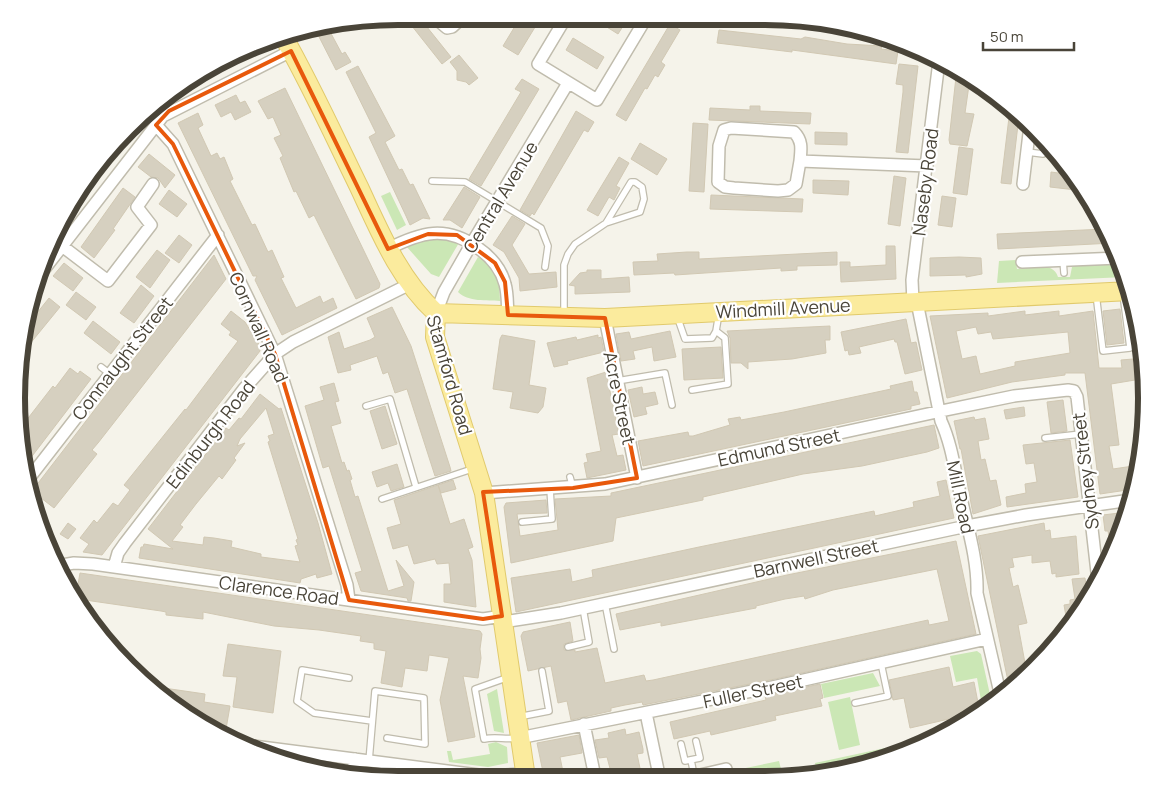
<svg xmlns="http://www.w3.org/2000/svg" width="1163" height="796" viewBox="0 0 1163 796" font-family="Manrope,sans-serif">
<rect width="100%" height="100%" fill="#f5f3ea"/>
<path fill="#cbe7b5" d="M390 192 406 225 397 230 381 196Z
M434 238 460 241 439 277 431 274 406 246Z
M478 257C496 266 500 282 500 301 487 300 468 302 458 292Z
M1016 260 1017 269C1031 268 1053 261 1058 277H1070L1072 267 1076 265 1121 264 1125 277 997 283 999 261Z
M977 651 981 654 991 699 982 706 977 678 956 682 950 656Z
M873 673 880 686 824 698 821 684Z
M497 689 504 733 494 731 487 694Z
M850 697 860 745 839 750 828 702Z
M941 736 934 740 839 772 817 773 815 763Z
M496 742 507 747 508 763 488 767 449 762 447 751H451L453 760 490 754 488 744Z
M779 761 782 773 731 774V771Z"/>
<path fill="#d6d0c0" stroke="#d1c8b3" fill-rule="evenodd" d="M404 16 419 17 451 57 442 64Z
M520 18 540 19 518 55 503 46Z
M594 19 627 20 618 34Z
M670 24 680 30 661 62 665 65 658 77 655 75 647 89 645 88 626 121 616 115Z
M327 26 342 54 345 52 351 62 336 70 314 27Z
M719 30 801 39 805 37 847 44 882 46 881 49 898 51 896 64 792 50V52L717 43Z
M573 38 604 57 597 69 566 50Z
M459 55 478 78 469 85 466 82 457 80V71L450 62Z
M899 64 918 66 908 153 896 152 903 92V85L896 84Z
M358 66 395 136 385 142 399 170 402 169 410 185 413 184 430 219 423 218 410 225 406 216 369 137 376 133 346 72Z
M957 68 970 78 965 113 974 114 967 146 950 144 949 140Z
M522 79 539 89 481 186 469 179 521 92 515 89Z
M285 88 380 284 379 288 356 299 314 215 309 218 296 191 294 192 280 158 283 156 274 138 281 135 273 117 268 119 258 101Z
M236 95 240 103 245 101 251 112 235 120 231 112 221 117 215 105Z
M750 106H760V111L811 113 810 124 709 120 710 108 750 110Z
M1010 109 1019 116 1011 184 1001 183Z
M576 111 594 122 588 132 584 130 534 215 532 213 530 216 520 210Z
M198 113 203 125 198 128 211 156 217 153 220 159 224 157 233 179 230 181 252 225 255 224 268 252 272 250 284 277 281 278 296 308 320 296 323 303 333 298 337 308 282 335 255 280 257 276H253L178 123Z
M693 123 708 124 704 192 689 191Z
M815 132 847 133V145L815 144Z
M640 143 667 159 657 175 631 159Z
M959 147 973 149 967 195 953 193Z
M149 154 175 175 165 188 158 178 151 177 138 167Z
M619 157 629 163 616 186 620 188 614 200 609 197 598 216 587 210Z
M1051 172 1073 175 1085 191 1050 187Z
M894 176 906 178 900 226 888 224Z
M813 180 849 181 848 195 813 193Z
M464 187 480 197 462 228 450 220H443Z
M123 188 135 197 113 229 115 230 94 258 81 247Z
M169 190 187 204 177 217 159 204Z
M711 195 803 199 802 212 710 209Z
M942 196 956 198 952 227 938 225Z
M512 216 525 224 512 245 529 274 556 272 557 287 520 291 519 278 504 252 493 245Z
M1105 229 1113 243 998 249 997 234Z
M179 235 192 245 179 263 165 253Z
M886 246H895L896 279 841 282 840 262H850V267L886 265Z
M157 250 170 260 150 288 136 277Z
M687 252H699V259L837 252V265L797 266V270L781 271V268L675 275 674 273 634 275 633 262 658 261 657 254Z
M214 255 226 279 98 443 92 450 97 454 54 508 32 491Z
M959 257 981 258 982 274 966 277V275L930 276V258Z
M64 263 83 278 73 291 53 276Z
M587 270H601V279L629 277 630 292 575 294V286L569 285 580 273 587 272Z
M141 285 154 296 134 323 120 313Z
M76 292 96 307 86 320 66 305Z
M49 298 60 307 20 356 25 328Z
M392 307 411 346 450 467 451 471 435 476 407 389 395 393 388 372 383 374 377 356 350 365 351 370 338 373 328 337 339 332 344 349 370 340 375 337 367 318Z
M1120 309 1124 343 1107 345 1103 311Z
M231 311 245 322 260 346V351L102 555 83 552 89 544 80 538 94 520 97 523 113 503 118 506 130 490 124 485 185 409 186 410 238 341 229 335 231 332 221 324Z
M1025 311V315L1059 311V316L1093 311 1099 368H1122L1121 360 1133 359 1135 380 1111 384 1119 445 1109 446 1113 469 1140 465 1134 489 1100 494 1085 373H1065V375L1012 382 947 398 930 316 988 313V316ZM976 327 978 334 991 332 993 339 1068 332 1070 353 1015 362V366L980 374 976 356 962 359 956 331Z
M906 319 911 343 916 342 922 370 905 374 897 342H895L894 339 859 347 861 353 849 355 848 350 845 351 841 332Z
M93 321 120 342 111 354 84 333Z
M830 326V340H825L826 353 792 359 748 362V369L741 363H731L730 338 727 331Z
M670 331 676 357 654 361 652 347 633 351 635 359 621 361 616 334 629 332 631 339Z
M502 335 535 341 529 385 546 388 543 407 538 413 510 408 513 392 493 389 500 339Z
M598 335V338L601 337 604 352 567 361 568 364 554 367 547 343 576 337 577 340Z
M721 347 723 378 684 380 682 349Z
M70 368 78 374 80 371 91 379 23 468 22 426 53 386 55 388Z
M606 372 619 434 612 435 617 456 623 455 626 470 587 478 584 463 588 462 586 454 601 451 587 378Z
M912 381 914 392H917L920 404 911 406V409L643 466 638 441 688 432 689 436H693L730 425 728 419 740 417 741 420 784 412 891 389 890 386Z
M334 383 339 401 335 402 341 423 331 426 342 463 344 462 347 471 349 470 352 479 350 480 355 497 358 496 388 591 404 586 396 560 414 582 411 601H408L407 598 361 591 355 573 362 571 329 466 323 468 305 406 324 400 320 387Z
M642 387 643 394 655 392 658 404 645 407 647 414 634 417 628 390Z
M260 394 279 409 281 408 318 523 332 574 317 578 316 574 301 579 300 583 139 558 141 547H143L144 544 173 549 148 529 226 428 229 430 239 418 241 419ZM266 408 274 434 268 436 270 441 268 442 298 539 296 540 298 545 295 546 300 562 261 557V554L231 547 232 541 214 538 204 537 203 545 172 541 183 527 180 525 196 504 219 476 222 479 236 460 234 458 245 443 237 446 240 439Z
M1063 400 1067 431 1051 433 1047 402Z
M385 406 397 444 382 449 370 411Z
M1024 407 1025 416 1006 419 1004 410Z
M974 417 975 420 985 418 989 439 978 441 981 460 985 459 990 481 996 480 1001 505 973 514 961 449H960L954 421Z
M934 425 939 448 927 452 862 466 803 474 703 497V500L616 518 613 541 511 563 504 507 506 503 546 500 547 513 517 514 520 536 558 530 555 499 611 496V493Z
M1070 440 1078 497 1007 507 1006 497 1026 493 1025 484 1037 482 1034 463 1026 464 1023 445Z
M397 464 404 487 391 491 388 483 377 487 372 472Z
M453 480 456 489 441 493 438 485Z
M946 480 954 518 516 612 511 578 570 569 572 582 593 577 592 570 699 547 874 511 875 516 914 507 913 502 940 496 937 482Z
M438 485 450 524 464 519 473 547 468 549 472 560 476 607 444 602V584H451L449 563 437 564 435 559 414 564 408 545 393 549 387 528 401 524 394 500Z
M1127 512 1118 544 1112 555 1108 531H1105L1103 515Z
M68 523 76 529 68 539 60 534Z
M1044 523 1045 531 1050 530 1051 539 1076 536 1079 574 1056 577V573L1052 574 1050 561 1032 563V555L1012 558 1014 567 1009 568 1013 587 1018 585 1027 623 1018 625 1027 674 1009 686 978 536Z
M956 541 976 634 775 679 643 705 642 702 625 705 611 708V711L571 720 567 701 558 703 551 666 528 671 521 636 523 632 570 622 573 641 564 644V650H575V652L597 648 605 683 644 675 646 681 653 680 928 620 929 625 949 621 937 569 833 590 805 599 804 596 785 599 756 606V608L661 626V622L620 630 616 614 787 575Z
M80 573 480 631 482 634 480 649 481 658 478 678 463 676 475 737 448 742 440 700 449 658 429 655 427 671 405 668 402 687 381 683 386 651 374 649V643L360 641 361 636 319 630 274 626 203 612V619L166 615V612L161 611 78 599 76 596Z
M1085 578 1088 600 1068 628 1064 605 1070 604V600L1075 599 1072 579Z
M228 644 281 651 273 713 233 707 237 677 223 676Z
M949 667 953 687 974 682 979 708 963 719 950 722 949 719 910 728 904 698 893 700 889 680Z
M820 684 823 698 820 699 822 706 775 716 776 720 759 724 711 735 710 731 674 739 670 722 766 700 765 696Z
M150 686 205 694 204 702 230 706 226 729 205 725 186 715Z
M625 729 626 735 639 732 643 749V753L637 754 641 773 640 776H612L607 757 599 758 595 740 609 738 608 733Z
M579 735 582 753 560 757 563 772 559 773 560 777H544L537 743Z"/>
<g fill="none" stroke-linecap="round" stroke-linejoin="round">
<g stroke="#c0bcad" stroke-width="8">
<path id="service" d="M1027 152 1043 154
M432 181 465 182 541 228 548 246 545 267
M1063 260 1064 273
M1096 294 1103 351 1130 348 1123 294
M564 314V265L568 254 575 244 606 223 631 182H635L642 187 644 199 640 212 606 223
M677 316 685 339 712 338 716 331 719 313
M101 367 110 374
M617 381 665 373 672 405
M692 390 728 384 725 338 716 331
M366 406 390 399 416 487
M1045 438 1081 434
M570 477 573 488
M382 499 475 468
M522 522 552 519 550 489
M605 603 614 649
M568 647 589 642 583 608
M509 677 475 689 484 739C496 736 505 740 517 738
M349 678 302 670 297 701 314 713 372 721
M855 703 888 696 881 663
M518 717 549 711 542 671
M681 744 685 761 700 758 696 741
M691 760 694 775
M369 761 375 691 424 698 425 744 387 738"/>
</g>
<g stroke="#c0bcad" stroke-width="14">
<path id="minor" d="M434 17 447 28 452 27 463 17
M565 19 538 64 597 100 645 20
M829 23 843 25
M156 125 173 144 275 354 347 585 349 600
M800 161 796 184 788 190 778 191 734 188 725 187 718 182 719 146 724 130 731 128 794 132C803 141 801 150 800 161L927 166
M1023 184 1030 125
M62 246 108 281 151 225 137 207 153 184
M388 249C421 232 446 225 478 248 491 257 501 269 505 284 508 294 507 305 508 315
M1022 262 1119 258
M39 276 163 116 291 51
M913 302 912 280 939 61
M917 302 941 421C952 445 955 472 961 498 968 529 978 561 977 593L1000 693
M436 313 444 292 472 243 568 83
M605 318 637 478
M27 481 218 235
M484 493 605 484 946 410 1014 396 1068 390 1074 391 1077 397 1098 581
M56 566 74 563 93 564 483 619 502 616
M114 567 118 553 125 543 243 390 275 354 293 342 410 284
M503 622 561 613 967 526 1026 515 1131 500
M646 713 659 775
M584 724 595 777
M519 738 777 686 987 639
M239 744 486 776 525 774
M352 775 355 759
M700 775 726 769"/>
</g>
<g stroke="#e1ca6c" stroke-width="20">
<path id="primary" d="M283 36C311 85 334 136 359 187 380 232 399 279 436 313
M436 313 605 318 1130 291
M436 313 435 337 484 493 526 778"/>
</g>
<use href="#service" stroke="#fff" stroke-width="5.5"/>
<use href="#minor" stroke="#fff" stroke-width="11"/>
<use href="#primary" stroke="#fbeb9d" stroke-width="18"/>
</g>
<path fill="none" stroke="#e8590c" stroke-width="4" stroke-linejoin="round" d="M291 51 388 249 428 234 457 235 495 263 505 282 508 315 605 318 637 478 573 488 483 492 502 616 483 619 349 600 275 354 173 144 156 125 169 111Z"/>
<g text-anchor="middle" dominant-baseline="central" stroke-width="4.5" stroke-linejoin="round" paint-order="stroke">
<g font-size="18" fill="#494438" stroke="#fff">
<text transform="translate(925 182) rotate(-83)">Naseby Road</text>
<text transform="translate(500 197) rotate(-59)">Central Avenue</text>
<text transform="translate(783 308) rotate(-3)">Windmill Avenue</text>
<text transform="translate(259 327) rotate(66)">Cornwall Road</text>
<text transform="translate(122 358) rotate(-52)">Connaught Street</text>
<text transform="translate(450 375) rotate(74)">Stamford Road</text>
<text transform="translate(620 398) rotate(78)">Acre Street</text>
<text transform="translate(210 434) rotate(-52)">Edinburgh Road</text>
<text transform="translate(779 447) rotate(-12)">Edmund Street</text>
<text transform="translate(1085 471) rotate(-97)">Sydney Street</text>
<text transform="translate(961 497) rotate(78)">Mill Road</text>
<text transform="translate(816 558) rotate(-12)">Barnwell Street</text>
<text transform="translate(279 590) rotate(8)">Clarence Road</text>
<text transform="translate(753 691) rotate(-12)">Fuller Street</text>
</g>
</g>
<path d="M0 0H1163V796H0ZM398 25H765A373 373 0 0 1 1138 398V398A373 373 0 0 1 765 771H398A373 373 0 0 1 25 398V398A373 373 0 0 1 398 25Z" fill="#fff" fill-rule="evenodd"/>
<path fill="none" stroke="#494438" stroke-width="6" d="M398 25H765A373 373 0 0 1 1138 398V398A373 373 0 0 1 765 771H398A373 373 0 0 1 25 398V398A373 373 0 0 1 398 25Z"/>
<path d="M983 42v8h91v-8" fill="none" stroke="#494438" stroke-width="2.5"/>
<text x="990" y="42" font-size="15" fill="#494438" stroke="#ffffff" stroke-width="4" paint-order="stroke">50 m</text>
</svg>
